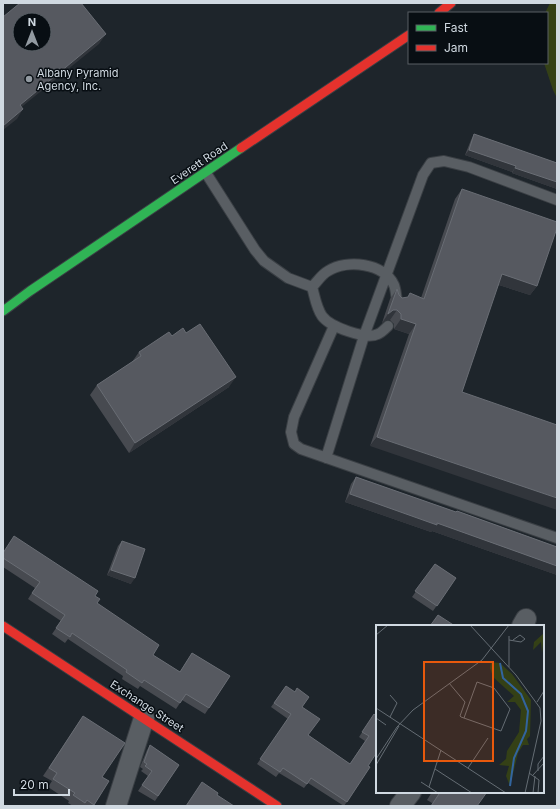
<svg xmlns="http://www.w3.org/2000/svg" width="560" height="809" viewBox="0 0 560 809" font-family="Inter,sans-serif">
<rect width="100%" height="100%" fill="#1e252b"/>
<path fill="#344016" d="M550 3H557V98L553 90 544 63H547V13H545Z"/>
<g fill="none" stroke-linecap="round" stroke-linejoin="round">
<g stroke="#3a3f44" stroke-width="12">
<path id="lane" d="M206 173 255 250 264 261 288 278 312 287
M312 287C317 282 322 274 328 271 347 259 384 263 394 285 396 290 396 296 397 301
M312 287C315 297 316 307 322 316 330 327 366 340 378 334 381 333 385 329 388 326
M334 326 294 417 291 432 294 444 301 449 557 538
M326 458 364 336 423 175 431 163 444 161 469 167 557 200"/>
</g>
<g stroke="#3a3f44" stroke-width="22">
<path id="street" d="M522 626 526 619
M116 806 144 718
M400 806 411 792"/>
</g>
<g stroke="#3a3f44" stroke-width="11">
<path id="fast" d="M3 311 30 291 241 148"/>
</g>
<g stroke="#3a3f44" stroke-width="11">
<path id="jam" d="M439 13 451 3
M241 148 409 35
M3 626 277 806"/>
</g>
<use href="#lane" stroke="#595e63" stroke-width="10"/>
<use href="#street" stroke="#595e63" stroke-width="20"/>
<use href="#fast" stroke="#30b455" stroke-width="9"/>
<use href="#jam" stroke="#e5322d" stroke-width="9"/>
</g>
<path fill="#474a50" d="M474 134 557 163V189L512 173V172L465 155 471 140Z
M462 189 537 286 530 295 499 285 370 446 409 334 394 329V324L390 320H386L382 323 390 299 397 289 399 295 402 298H421L455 199Z
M186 333 229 387 129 453 90 395 97 385 132 362 139 352 172 336Z
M356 477 456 512 457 511 557 547V575L432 531 431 532 345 502 351 484Z
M122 541 131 584 107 575 118 546Z
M3 552 95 596 97 603 153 655 180 672 192 653 230 676 205 714 182 700 176 709 140 686 138 689 122 679 123 676 68 639 65 643 52 634 61 621 28 599 35 588 3 567Z
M435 564 456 578 433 611 412 597Z
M286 686 302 707 308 735 350 764 365 741 359 737 374 714 368 766 370 767 344 806 308 783 304 788 279 773 276 777 257 764 288 719 271 707Z
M83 716 102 777 109 781 93 806H73L68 803 69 801 48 787 52 781 43 776Z
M150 745 179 765 155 801 138 791 148 776 141 771 143 769 140 767 147 750Z
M432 792H487L432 803 427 800Z"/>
<path fill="#31353b" d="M106 34 99 44 13 114 20 105Z
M23 109 17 119 3 130V126Z
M469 150 516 166 512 172 465 155Z
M515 168 557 182V189L512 173Z
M502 274 537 286 530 295 496 284Z
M393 310H397L390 320H386L382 323 388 314Z
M401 319 416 324 409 334 394 329Z
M236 377 229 387 129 453 135 443Z
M377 437 557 498V510L370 446Z
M350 494 437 523 557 566V575L432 531 431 532 345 502Z
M111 570 135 578 131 584 107 575Z"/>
<path fill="#565960" stroke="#696d74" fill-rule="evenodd" d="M20 3H81L106 34 20 105 23 109 3 126V17ZM20 20H44V44H20Z
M474 134 557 163V182L515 168 516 166 469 150Z
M462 189 557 222V228L537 286 502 274 462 392 557 425V498L377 437 416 324 401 319V314L397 310H393L388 314 397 289 399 295 402 298 408 297 410 293 424 299Z
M200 324 236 377 135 443 97 385 141 356 139 352 169 332 172 336 183 328 186 333Z
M356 477 456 512 457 511 557 547V566L437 523V525L350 494Z
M14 536 98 591 95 596 100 599 97 603 159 645 153 655 180 672 192 653 230 676 209 708 186 694 180 703 144 680 142 683 126 672 127 670 72 633 70 637 56 628 65 615 32 593 40 582 3 558V553Z
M122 541 145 549 135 578 111 570Z
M435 564 456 578 437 606 415 591Z
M438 615 455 626H430Z
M286 686 295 692 297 688 309 697 302 707 320 719 308 735 350 764 369 736 362 732 374 714 376 716 377 714V752L368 766 370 767 347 802 311 778 307 784 283 768 280 772 260 759 291 714 274 703Z
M83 716 125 743 102 777 109 781 94 805 87 800 85 803 73 795 75 793 53 779 57 773 49 768Z
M150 745 179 765 158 796 142 785 152 771 145 766 147 764 144 762Z
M202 782 218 793 217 795 234 806H186Z
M437 792H487L477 806H431L439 794Z"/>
<circle fill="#929aa1" stroke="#080e13" stroke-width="1.5" cx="29" cy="79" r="4"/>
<g text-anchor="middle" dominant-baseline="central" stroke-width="3" stroke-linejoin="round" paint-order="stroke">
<g font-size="11" fill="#d0d9e1" stroke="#080e13" text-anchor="start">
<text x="37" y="73">Albany Pyramid<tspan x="37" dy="13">Agency, Inc.</tspan></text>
</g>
<g font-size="11" fill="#d0d9e1" stroke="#080e13">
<text transform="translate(199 163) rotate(-34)">Everett Road</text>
<text transform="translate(147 706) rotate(33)">Exchange Street</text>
</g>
</g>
<g transform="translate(376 625)">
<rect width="168" height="168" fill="#1e252b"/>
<path d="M168 8 166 28 165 17 157 25 158 17ZM115 37 124 38 136 49 155 75 154 111 151 114 153 120H147L142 128 134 161 130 151 133 141 123 140 130 134 131 126 143 107 145 85 139 77H131L138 71 117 52 114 43Z" fill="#344016"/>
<path fill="none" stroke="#32649e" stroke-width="2" d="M124 38 127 53 145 69 152 86 150 106 138 133 134 161"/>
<path fill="none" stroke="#656d74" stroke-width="1" d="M94 0 140 50 164 83 165 96 149 168M0 10 12 0M133 15 145 17 149 14 144 10 137 15M133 42V11M73 58 89 77M14 70 21 78 14 92M161 77 168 66M0 83 130 168M0 93 10 100M88 93 101 57 118 63 134 84 125 106 122 105 85 92 84 91 89 77M0 134 21 102 37 85 106 35 133 0M0 140 23 101M92 143 112 113M59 144 96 168M162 146V139L168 131M153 148 163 155 162 168M157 150 168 138M45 157 62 168M53 162 65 125M157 168 159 151"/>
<path fill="#e8590c" fill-opacity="0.15" stroke="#e8590c" stroke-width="2" d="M48 37H117V136H48Z"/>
<rect width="168" height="168" fill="none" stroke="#d0d9e1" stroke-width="2"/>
</g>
<rect width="560" height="809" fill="none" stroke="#d0d9e1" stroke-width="8"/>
<rect x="408" y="12" width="140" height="52" fill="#080e13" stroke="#585f65"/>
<rect x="416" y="25" width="20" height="6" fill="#30b455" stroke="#585f65"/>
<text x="444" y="32" font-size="12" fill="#d0d9e1">Fast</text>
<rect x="416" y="45" width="20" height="6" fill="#e5322d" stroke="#585f65"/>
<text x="444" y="52" font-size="12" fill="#d0d9e1">Jam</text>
<g transform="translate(32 32)"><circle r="19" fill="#080e13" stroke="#585f65"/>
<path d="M0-3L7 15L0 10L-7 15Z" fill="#929aa1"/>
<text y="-6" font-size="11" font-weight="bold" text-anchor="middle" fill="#d0d9e1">N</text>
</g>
<path d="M14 789v6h55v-6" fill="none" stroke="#d0d9e1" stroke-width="2"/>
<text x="20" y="789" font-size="12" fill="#d0d9e1" stroke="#080e13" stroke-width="3" paint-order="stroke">20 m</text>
</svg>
